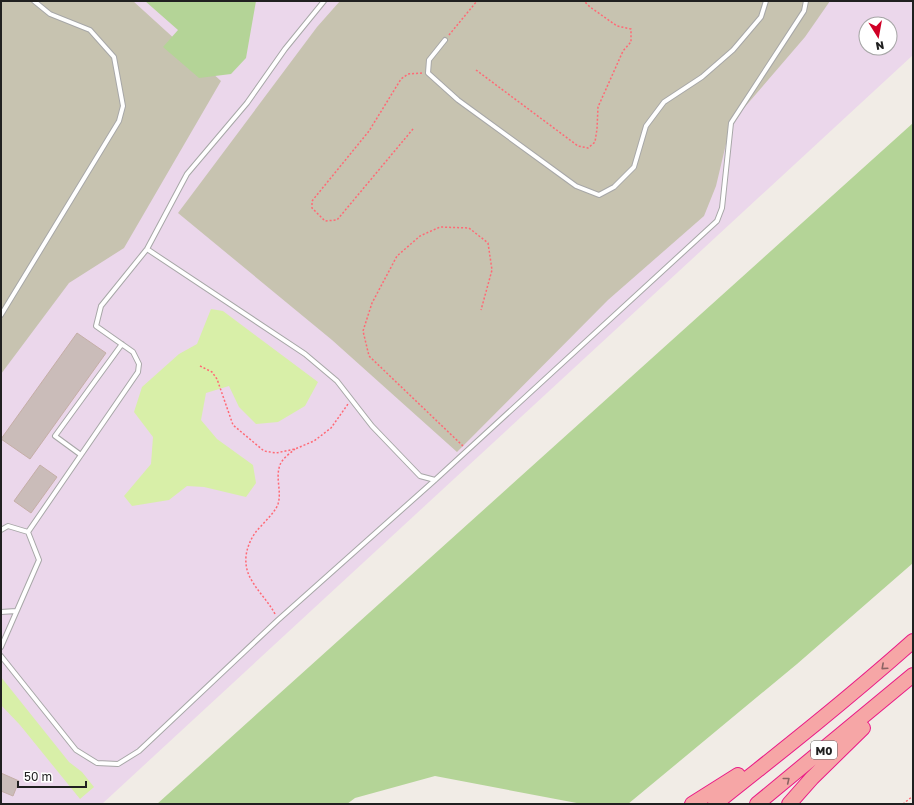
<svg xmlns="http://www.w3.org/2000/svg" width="914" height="805" viewBox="0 0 914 805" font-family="'Golos Text',sans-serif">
<rect width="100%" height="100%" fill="#f1ece6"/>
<path fill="#ebd7eb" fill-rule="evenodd" d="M1 1H913V55L102 804H1ZM866 24H890V48H866Z"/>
<path fill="#c7c3b0" d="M1 1H133L221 81 124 248 69 283 1 374Z
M340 1H830L805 37 731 123 716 186 704 216 608 300 457 452 332 340 178 213 317 27Z"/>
<path fill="#d8efa8" d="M211 309 223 311 318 382 305 406 278 422 256 424 239 407 229 386 206 393 201 420 217 439 253 465 256 483 246 497 204 487 187 486 169 500 132 506 124 496 151 464 153 437 134 412 142 387 179 354 197 344Z
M1 677 69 762 82 772 94 787 80 799 20 725 1 705Z"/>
<path fill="#b4d497" d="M145 1H256L246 58 231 74 199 78 163 47 178 30Z
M913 123V563L797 664 628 804H582L435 776 355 798 347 804H157Z"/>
<path fill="#cabcb9" stroke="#c5aea7" d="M77 333 106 353 30 459 1 439Z
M40 465 57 477 31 513 14 501Z
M1 773 19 781 13 796 1 791Z"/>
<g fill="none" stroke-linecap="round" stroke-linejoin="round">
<g stroke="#a7a7a7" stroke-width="6">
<path id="service" d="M445 40 429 60 428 73 458 100 576 186 599 195 614 187 634 167 646 126 664 102 702 77 733 50 761 17 766 1
M147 249 305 354 337 381 372 426 420 476 435 480
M1 315 119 121 123 106 114 57 90 30 50 14 34 1
M81 455 55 436 122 344
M1 530 8 526 28 532 39 560 1 647
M28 532 138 372 139 364 133 352 96 326 101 306 147 249 187 174 247 103 285 49 324 1
M1 612 16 611
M1 656 76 750 97 763 118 764 139 751 278 620 435 480 717 221 722 208 731 123 804 11 806 1"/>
</g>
<g stroke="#ea1986" stroke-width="16">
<path id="trunk" d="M692 804 738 775
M715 804C782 751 849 698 913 641
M757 804 913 675
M789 804 812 778 863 728"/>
</g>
<path stroke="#ff6975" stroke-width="1.5" stroke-dasharray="2 2" stroke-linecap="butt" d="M449 35 477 1
M476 70 578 146 588 148 595 142 597 129 598 107 623 51 631 42V29L617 26 590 7 584 1
M413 129 337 220 325 221 312 208V201L369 131 401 79 408 74 422 73
M200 366 212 372 217 379 233 425 264 451 276 453 295 449 314 441 331 428 348 404
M463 446 369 356 363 331 372 303 397 256 420 236 440 227 469 228 488 243 492 270 481 310
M275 614C268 601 259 593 252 581 242 565 245 548 255 533 262 524 275 513 278 504 282 491 275 478 280 465 282 459 290 453 295 449
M903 804 913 796"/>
<use href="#service" stroke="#fff" stroke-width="4"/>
<use href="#trunk" stroke="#f6a6a6" stroke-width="14"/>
</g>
<defs><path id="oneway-chevron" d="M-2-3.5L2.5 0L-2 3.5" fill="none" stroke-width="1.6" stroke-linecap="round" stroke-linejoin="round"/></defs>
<g stroke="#8b6363">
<use href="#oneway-chevron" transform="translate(884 667) rotate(138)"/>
<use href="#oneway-chevron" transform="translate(787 780) rotate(-39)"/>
</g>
<g text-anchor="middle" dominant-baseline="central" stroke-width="4" stroke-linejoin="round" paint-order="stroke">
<rect fill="#fff" stroke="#636363" stroke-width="1" x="811" y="741" width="26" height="18" rx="3"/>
<g font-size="11" font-weight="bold" fill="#202020">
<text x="824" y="750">M0</text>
</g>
</g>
<rect width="914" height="805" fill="none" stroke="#202020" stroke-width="4"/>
<g transform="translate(878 36) rotate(169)"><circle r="19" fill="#ffffff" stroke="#a6a6a6"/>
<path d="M0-3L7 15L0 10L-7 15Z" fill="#d00026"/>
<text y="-6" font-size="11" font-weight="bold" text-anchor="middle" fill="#202020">N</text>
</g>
<path d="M18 781v6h68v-6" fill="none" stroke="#202020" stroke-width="2"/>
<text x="24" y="781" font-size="12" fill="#202020" stroke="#ffffff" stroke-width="3" paint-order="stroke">50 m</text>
</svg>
